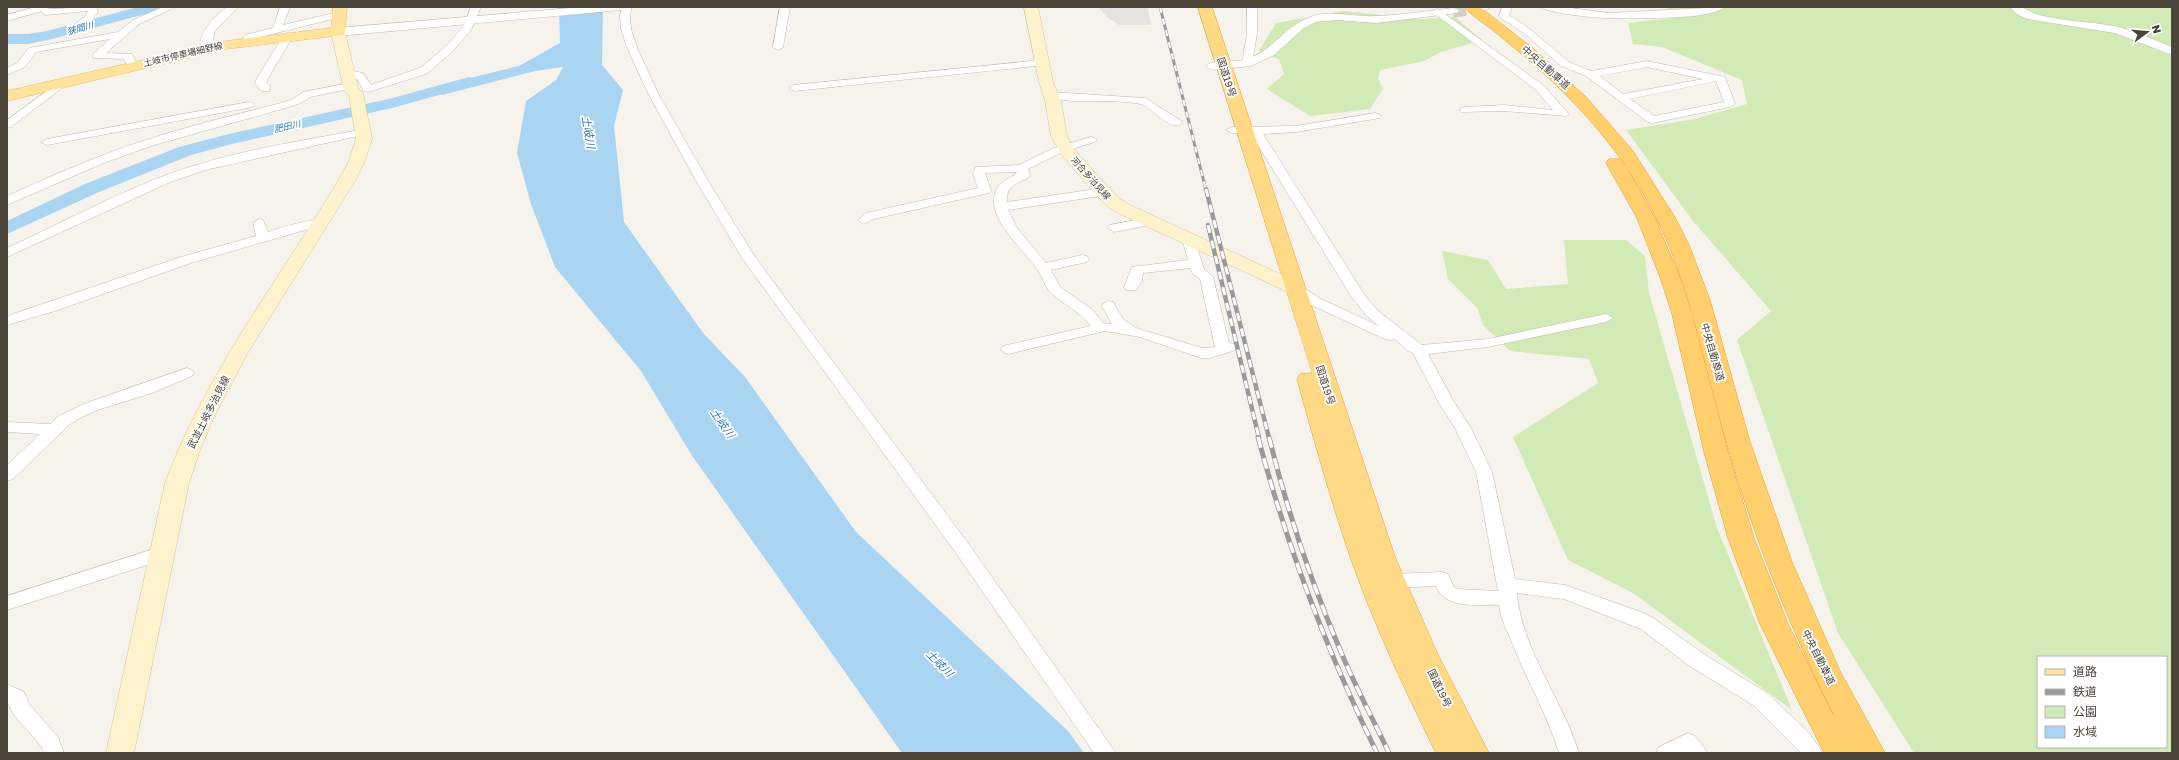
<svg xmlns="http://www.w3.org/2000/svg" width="2179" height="760" viewBox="0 0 2179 760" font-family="'Golos Text','Noto Sans JP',sans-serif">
<rect width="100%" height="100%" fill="#f6f3ec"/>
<path fill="#d2eab5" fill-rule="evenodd" d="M1663 7H2172V753H1914L1838 633 1737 340 1771 311 1693 221 1626 130 1695 119 1747 104 1742 80 1662 47 1633 44 1628 23 1680 17 1673 10ZM2038 657H2166V747H2038Z
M1344 11 1420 19 1455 17 1482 40 1441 52 1424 61 1380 70 1378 78 1383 89 1370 109 1310 116 1267 89 1284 74 1279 59 1259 51 1276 23Z
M1564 240H1626L1645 256 1649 293 1717 528 1792 710 1633 593 1568 560 1513 437 1598 383 1589 359 1510 351 1483 325 1478 309 1448 279 1442 251 1488 260 1506 289 1568 284Z"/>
<path fill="#e5e3e0" d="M1107 7H1148L1151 25H1119L1107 17 1099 8Z"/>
<path fill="#a9d4f2" d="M559 7H603L602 65 623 90 614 126 624 222 703 333 745 377 856 532 1068 731 1084 753H902L691 454 641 371 555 267 531 204 517 153 526 101 556 80 563 67 535 71 442 95 437 86 519 66 560 43Z"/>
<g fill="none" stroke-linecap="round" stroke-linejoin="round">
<path fill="#a9d4f2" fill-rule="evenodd" d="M138 7H159L157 10 149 13 48 40 28 44H7V34H28L47 31Z
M469 77 475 79 477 82 475 85 392 108 232 144 191 155 99 192 7 234V221L85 184 179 147 229 134 389 99Z"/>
<path stroke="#d4d0c8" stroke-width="13" stroke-dasharray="13 6" stroke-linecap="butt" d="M1453 11 1481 8"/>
<g stroke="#c2bbae" stroke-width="1">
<path id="minor" d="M35 7H50L48 9 96 7 98 12 90 22 78 28 73 25 84 18 88 11 46 15 43 14 42 11 7 21V15Z
M163 7H176L139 24 106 53 132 54 138 66 137 68H129L124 59 93 58V54L110 39 36 52 25 67 7 75V68L17 63 29 48 118 32 133 20Z
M227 7H238L215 31 210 51H202C194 36 216 15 227 7Z
M280 7H290L283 25 338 12 343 15 341 17 252 39 251 43H243L242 41 245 35 273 28Z
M471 7H481L471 30 455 49 430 71 423 75 368 92 364 91 357 79 345 77 344 75 353 71 363 73 371 85 422 67 447 45 463 27Z
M622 7H632L630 16 631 29 638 50 659 95 707 179 755 257 968 543 1116 753H1094L956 553 742 258 695 179 649 95 628 50 621 29 620 16Z
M780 7H790L783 47 778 50 773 47Z
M1247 7H1257V34L1252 63 1247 66 1242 63 1247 34Z
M1502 7H1512L1509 15 1531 30 1569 62 1591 71 1647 61 1725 77 1735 104 1730 107 1652 123 1648 122 1586 76 1561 66 1525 34 1501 18 1499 16ZM1647 67 1703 79 1623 94 1599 76ZM1716 81 1724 102 1654 116 1630 99Z
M1438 9 1543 85 1567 112 1569 114 1567 116 1504 111 1461 112 1460 110 1461 108 1465 107 1504 105 1553 110 1535 89 1435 14V10Z
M288 33 293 36 266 82 270 86 269 91H261L255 83 256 80 283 36Z
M1042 60 1046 61V65L794 91 789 88 794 85Z
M62 80 66 81 67 83 66 85 11 127 7 128V120Z
M350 83 355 86 354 88 310 97 301 103 289 107 151 146 101 164 7 205V196C52 176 96 156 143 141 188 126 235 115 281 103L293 99 303 92Z
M1051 92 1145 98 1183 122C1172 135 1151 106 1141 104 1110 98 1077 105 1047 97L1046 95Z
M249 102 253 103 254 105 253 107 47 145 41 142 47 139Z
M1376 113 1382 116 1380 118 1296 132 1263 134 1364 294 1377 310 1422 345 1488 339 1606 314 1613 318 1606 322 1488 347 1428 354 1454 402 1471 428 1492 472 1515 579 1565 585 1641 612 1655 619 1702 653 1767 693 1809 733 1823 753H1801L1753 705 1688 665 1641 629 1564 599 1517 593C1521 648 1563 700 1579 753H1559C1547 714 1527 680 1512 643 1507 630 1500 618 1499 605 1477 604 1446 610 1436 586L1392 588 1386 586 1383 581 1386 576 1392 574 1442 572 1448 574 1454 587 1458 589 1498 591 1476 472 1455 428 1439 403 1413 353 1407 350 1395 339 1390 340 1385 339 1309 304 1290 291 1288 288 1290 285H1300L1319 298 1379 326 1367 316 1351 296 1251 134 1232 133 1226 130 1232 127 1296 126Z
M354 131 360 134 358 136 205 170 168 183 7 257V248C68 220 133 184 196 165 247 149 302 141 354 131Z
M1091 137 1095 138 1097 140 1095 142 1062 152 1028 169 1030 175 1028 178C1016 184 1006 186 1007 202L1103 188 1107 189 1109 192 1107 195 1008 210 1017 228 1046 263 1082 255 1087 256 1089 259 1087 262 1051 270 1060 287 1093 310 1103 323 1112 324 1101 305 1108 301 1113 302 1123 319 1136 328 1202 348 1215 347 1200 279 1193 274 1190 268 1143 273 1142 281 1136 290H1126L1124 287 1132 267 1188 260 1182 238 1188 234 1193 235 1204 269 1213 277 1229 343 1236 344 1238 347 1236 350 1210 358H1201L1140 337 1105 331 1008 354 1003 352 1001 349 1003 346 1091 326C1080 312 1064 305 1051 293 1045 287 1042 276 1037 269 1024 250 987 219 995 194 1000 177 1014 179 1017 172L985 173 991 190 989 193 874 219 864 224 858 220 866 213 978 188 973 174 976 167 1019 165 1054 148Z
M1151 217 1155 218 1157 221 1155 224 1114 232 1108 228 1110 225Z
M259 219 263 220 268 232C279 229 319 214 325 224L323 227 305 230 191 263 55 311 7 325V316L181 257 256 236 253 223Z
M187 368 192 370 194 373 192 376 152 393 97 410 78 419 69 425 13 479 7 481V465L40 434 7 432V422L50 424 57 417 86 403Z
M163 546 169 548 172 553 169 558 7 610V596Z
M7 684 24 692 29 704 58 737 64 753H44L42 747 14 715 7 702Z
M1688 733 1695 736 1708 753H1656L1659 747Z"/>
</g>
<g stroke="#c2bbae" stroke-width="1">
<path id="tertiary" d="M582 7H627L621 10 338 36 332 32 338 28Z
M1476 7H1491L1485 10H1477Z
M1541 7H1564L1609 13 1725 7 1723 9C1700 18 1680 17 1656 18 1617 19 1581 19 1543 9Z
M2010 7H2023C2040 22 2094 21 2118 27 2137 31 2154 40 2172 47V55L2115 33 2028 19 2018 15Z
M1453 8 1457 9 1459 11 1457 13 1376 23 1338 20 1316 22 1304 28 1274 55 1251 66 1212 70 1206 66C1211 59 1235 62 1244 60 1271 53 1285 26 1310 17 1331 9 1355 18 1377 16 1402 15 1428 11 1453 8Z"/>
</g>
<g stroke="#d6c79b" stroke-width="1">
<path id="secondary" d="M1024 7H1038L1053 82 1061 101 1067 136 1074 149 1109 188 1120 199 1132 206 1302 284 1305 288 1302 292 1295 294 1288 292 1120 214 1108 207 1097 196 1061 154 1051 136 1045 101 1039 82Z
M338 28 345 32 358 88 363 93 372 139 364 163 355 181 247 354 214 417 200 450 189 483 134 753H106L165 483C206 373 278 281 338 181L348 163 356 139 349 95 344 91 331 32Z"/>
</g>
<g stroke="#e6c16a" stroke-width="1">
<path id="primary" d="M333 7H347L345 32 343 35 226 49 7 101V91L226 41 331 28Z"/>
</g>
<g stroke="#e0a43c" stroke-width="1">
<path id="trunk" d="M1198 7H1212L1395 557 1438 655 1489 753H1436C1405 690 1375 627 1352 562 1331 502 1314 440 1297 379L1300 374 1312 373Z"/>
</g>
<g stroke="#e0a43c" stroke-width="1">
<path id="motorway" d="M1464 7H1480L1535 50 1587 98 1633 151 1676 219 1689 245 1710 300 1750 442 1792 562 1840 671 1885 753H1824L1760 624 1728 538 1705 456 1672 314 1661 280 1637 218 1606 163 1609 159H1621L1624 163 1655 218 1681 280 1692 314 1729 456 1754 538 1788 624 1832 713 1834 715C1790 628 1754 538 1727 444 1701 356 1688 265 1638 185 1608 136 1568 94 1524 56 1512 46 1499 35 1486 25 1479 20 1470 14 1464 7Z"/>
</g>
<use href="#minor" fill="#fff" fill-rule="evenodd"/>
<use href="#tertiary" fill="#fff" fill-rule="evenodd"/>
<use href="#secondary" fill="#fff3cd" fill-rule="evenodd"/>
<use href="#primary" fill="#ffe39c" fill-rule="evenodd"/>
<use href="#trunk" fill="#ffd985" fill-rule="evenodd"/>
<use href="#motorway" fill="#ffcf6e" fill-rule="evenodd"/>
<g stroke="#9a9a9a" stroke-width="3">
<path id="rail-far2" d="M1160 7 1206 190"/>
</g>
<g stroke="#9a9a9a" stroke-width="4.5">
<path id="rail-far1" d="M1206 189 1269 438
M1208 225 1259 438"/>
</g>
<g stroke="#9a9a9a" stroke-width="5">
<path id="rail" d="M1258 437C1287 547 1327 651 1377 753
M1269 437C1287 510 1311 582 1341 652 1355 686 1373 719 1389 753"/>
</g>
<use href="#rail-far2" stroke="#fff" stroke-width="2" stroke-dasharray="6" stroke-linecap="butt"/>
<use href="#rail-far1" stroke="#fff" stroke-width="3" stroke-dasharray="8" stroke-linecap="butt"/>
<use href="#rail" stroke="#fff" stroke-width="3.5" stroke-dasharray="11" stroke-linecap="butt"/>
</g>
<g text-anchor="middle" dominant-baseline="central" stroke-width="3.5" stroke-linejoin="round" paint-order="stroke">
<g font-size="9" font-style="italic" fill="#2e7ab2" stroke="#fff">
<text transform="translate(80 28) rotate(-16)">狭間川</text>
<text transform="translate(287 126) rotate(-13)">肥田川</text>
</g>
<g font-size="9" fill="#4b4439" stroke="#fff">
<text transform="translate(183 54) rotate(-13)">土岐市停車場細野線</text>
<text transform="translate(1091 178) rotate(48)">河合多治見線</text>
</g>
<g font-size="10" fill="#4b4439" stroke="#fff">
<text transform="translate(1546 67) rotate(41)">中央自動車道</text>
<text transform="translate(1227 77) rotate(72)">国道19号</text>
<text transform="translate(1713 352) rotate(74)">中央自動車道</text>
<text transform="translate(1326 385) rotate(72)">国道19号</text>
<text transform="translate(208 412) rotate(-63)">武並土岐多治見線</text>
<text transform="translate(1819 657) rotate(63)">中央自動車道</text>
<text transform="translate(1440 688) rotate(64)">国道19号</text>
</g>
<g font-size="11" font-style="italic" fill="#2e7ab2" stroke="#fff">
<text transform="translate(589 132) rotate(81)">土岐川</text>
<text transform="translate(723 423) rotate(55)">土岐川</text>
<text transform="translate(940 663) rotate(45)">土岐川</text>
</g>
</g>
<rect width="2179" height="760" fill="none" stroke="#4b4439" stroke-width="16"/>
<rect x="2037" y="656" width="130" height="92" fill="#ffffff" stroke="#b7b4b0"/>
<rect x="2045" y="669" width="20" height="6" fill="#ffe39c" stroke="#b7b4b0"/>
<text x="2073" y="676" font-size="12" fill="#4b4439">道路</text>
<rect x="2045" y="689" width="20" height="6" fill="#9a9a9a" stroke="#b7b4b0"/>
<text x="2073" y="696" font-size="12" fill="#4b4439">鉄道</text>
<rect x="2045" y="706" width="20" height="12" fill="#d2eab5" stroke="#b7b4b0"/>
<text x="2073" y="716" font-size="12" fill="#4b4439">公園</text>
<rect x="2045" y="726" width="20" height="12" fill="#a9d4f2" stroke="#b7b4b0"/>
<text x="2073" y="736" font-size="12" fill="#4b4439">水域</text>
<g transform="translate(2147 32) rotate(74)" stroke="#ffffff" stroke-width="3" paint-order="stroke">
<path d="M0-3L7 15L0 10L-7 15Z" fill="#4b4439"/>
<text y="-6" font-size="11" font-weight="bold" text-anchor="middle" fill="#4b4439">N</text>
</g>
</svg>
